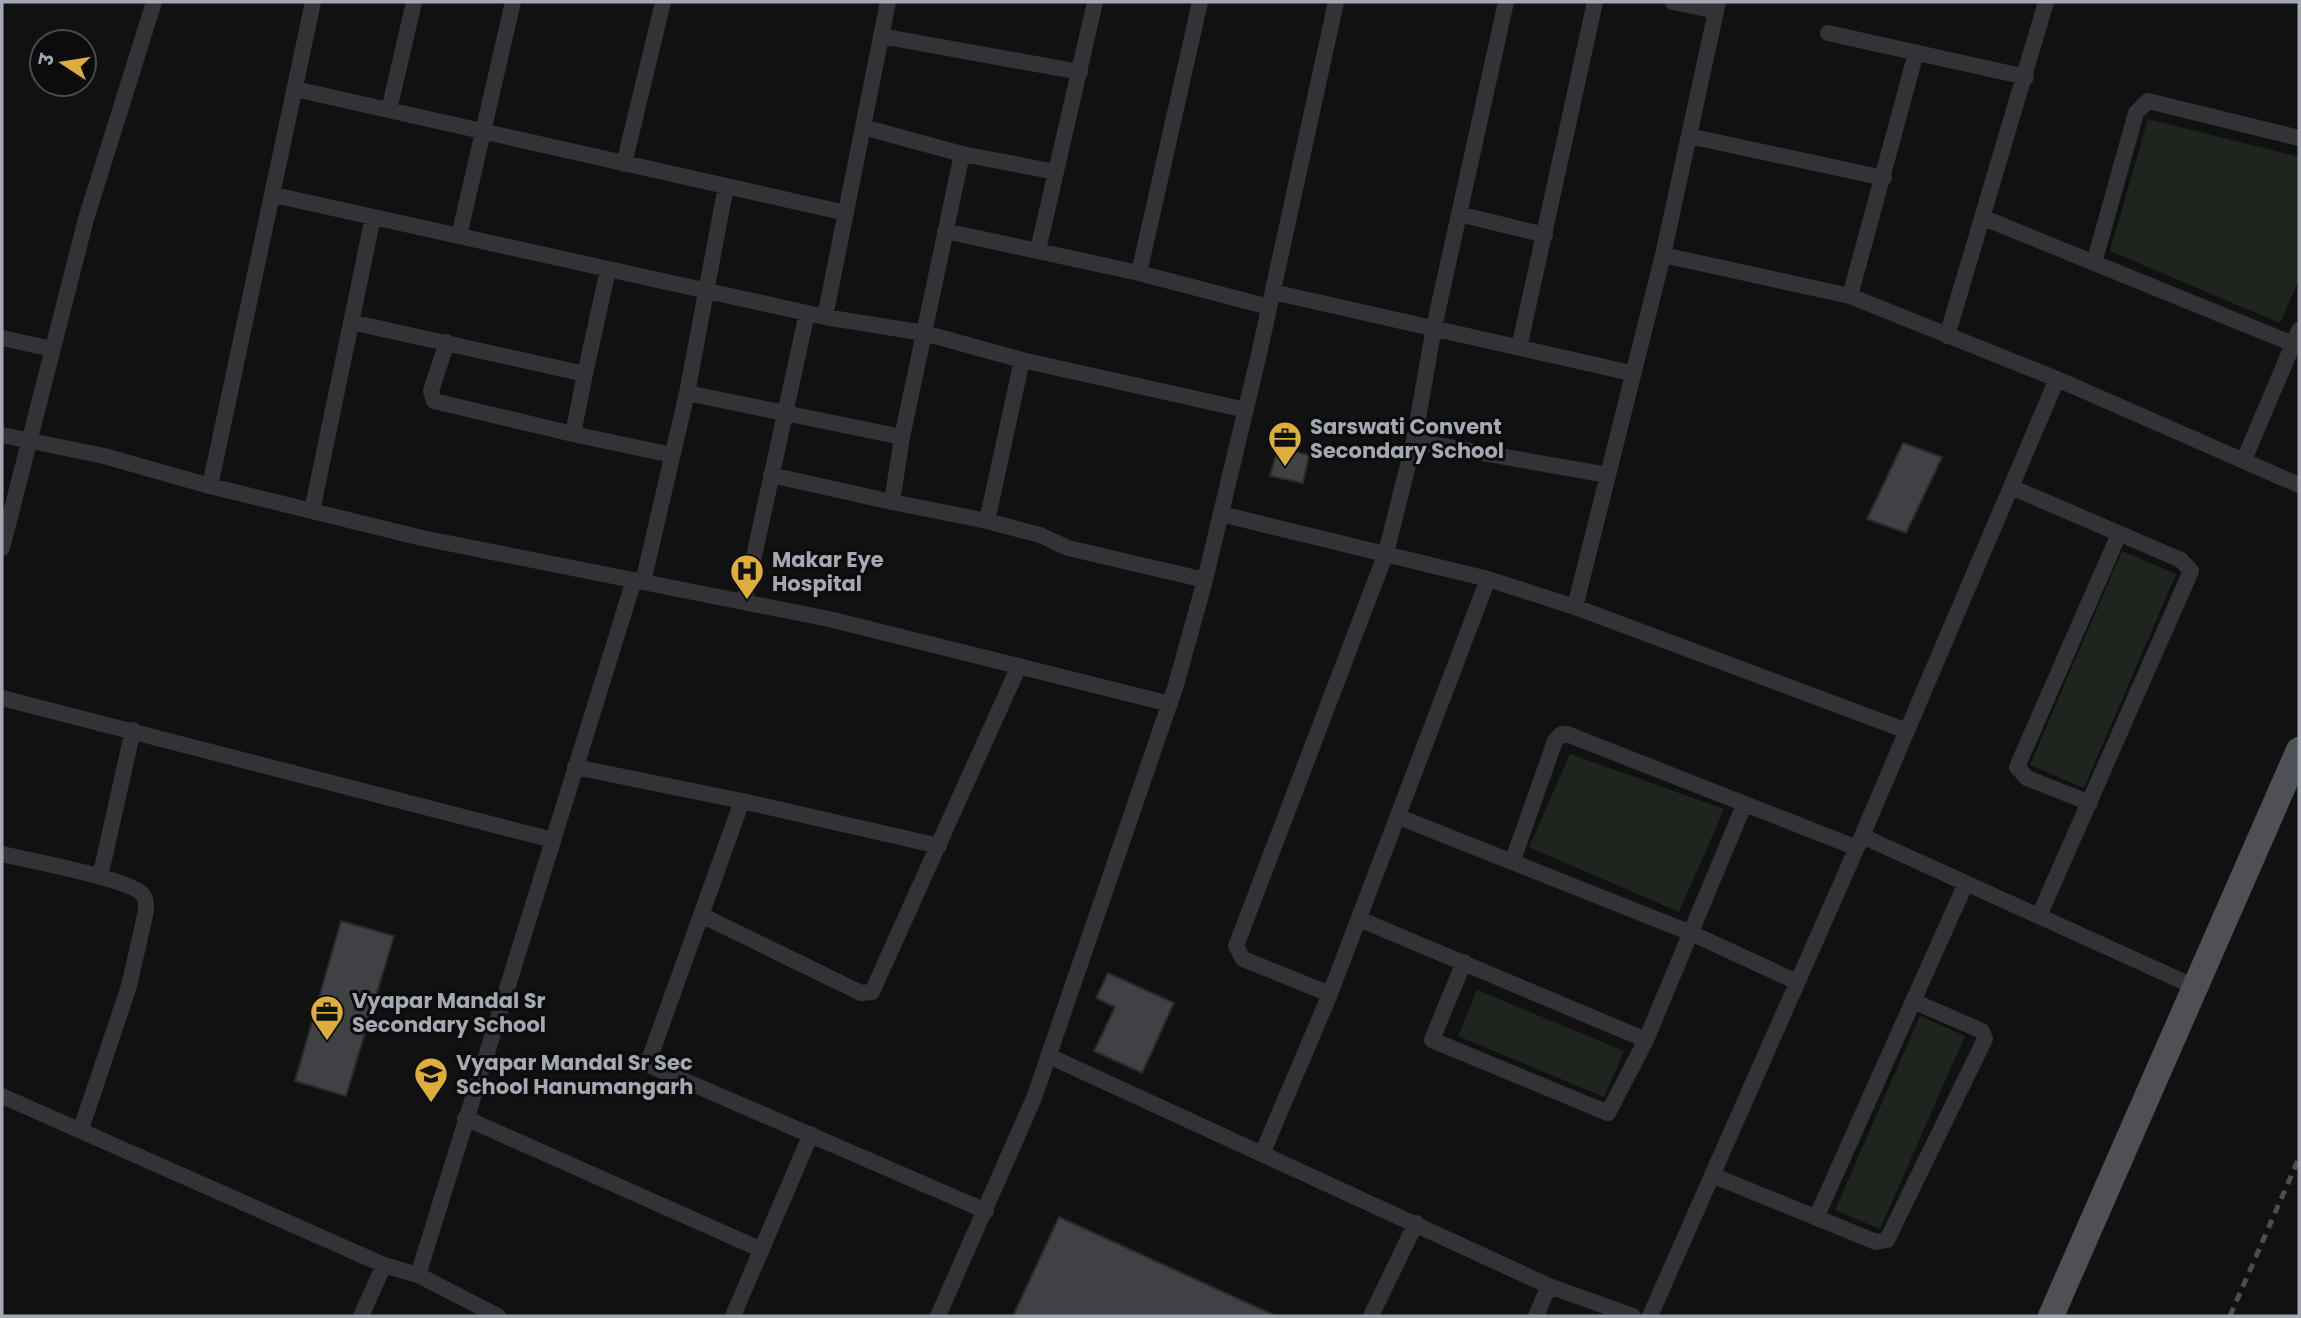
<svg xmlns="http://www.w3.org/2000/svg" width="2301" height="1318" viewBox="0 0 2301 1318" font-family="Poppins,'Noto Sans Devanagari',sans-serif">
<rect width="100%" height="100%" fill="#111112"/>
<path fill="#1e251f" d="M2148 119 2299 157V279L2280 323 2110 251Z
M2122 551 2176 574 2084 788 2030 765Z
M1570 754 1724 809 1679 912 1529 847Z
M1477 990 1624 1051 1604 1097 1458 1036Z
M1920 1016 1965 1036 1880 1229 1835 1210Z"/>
<path fill="#404145" stroke="#2b2b2e" stroke-width="2" d="M1903 443 1942 457 1906 533 1867 519Z
M1278 447 1309 455 1303 483 1270 476Z
M341 921 394 936 346 1096 295 1081Z
M1108 973 1174 1003 1142 1073 1094 1051 1115 1007 1096 998Z
M1059 1217 1276 1316H1013Z"/>
<g fill="none" stroke-linecap="round" stroke-linejoin="round">
<path stroke="#333337" stroke-width="16" d="M1506 2 1434 327 1414 441 1608 475
M1673 2 1716 11
M1828 33 2026 77
M881 36 1080 72
M295 89 846 213
M389 110 414 2
M863 127 962 154 1056 172
M1689 136 1884 178
M624 164 663 2
M274 195 825 317 924 333 1022 360 1246 410
M1459 214 1545 235
M1984 218 2293 344
M945 231 1139 273 1269 307
M459 236 513 2
M1038 250 1095 2
M1663 255 1850 296 2057 379 2299 485
M2094 263 2136 113 2148 101 2299 138
M1139 273 1200 2
M1273 292 1631 373
M1850 296 1916 53
M825 317 888 2
M351 322 585 374 608 270
M1947 336 2046 2
M2 338 52 349
M447 342 431 391 434 401 573 434
M1519 348 1595 2
M585 374 573 434 672 455
M687 393 902 437
M2 435 104 456 210 486 422 538 829 619 1170 704
M2244 460 2299 330
M771 475 892 502 902 437 962 154
M210 486 313 2
M2011 487 2181 560 2191 571 2039 916
M892 502 987 521 1040 535 1068 548 1205 580
M312 511 373 217
M1221 514 1488 579 1575 607 1907 731
M987 521 1022 360
M2 548 86 219 154 2
M643 582 687 393 726 186
M744 602 807 313
M1575 607 1663 255 1718 2
M2 698 553 840
M575 767 742 801 939 846
M742 801 649 1060 651 1066 986 1211
M2090 803 2027 778 2017 767 2119 534
M1399 817 1691 933 1797 982
M1862 836 2195 987
M2 854C26 860 132 879 143 895 147 900 146 906 146 911L129 986 81 1129
M1513 860 1555 741 1562 734H1567L1857 848
M100 877 133 730
M701 915 861 993 872 992 1019 666
M1359 919 1646 1040
M1464 962 1432 1040 1608 1113 1646 1040 1744 805
M1330 994 1243 959 1236 946 1386 553 1414 441
M1049 1056 1549 1286 1633 1316
M2 1096 384 1265 418 1275 498 1316
M465 1118 762 1250
M1262 1154 1330 994 1488 579
M1712 1175 1876 1242 1887 1240 1985 1039 1982 1031 1913 1001
M1816 1218 1966 883
M418 1275 634 580
M361 1316 384 1265
M733 1316 811 1134
M938 1316 1034 1098 1176 685 1205 580 1259 354 1336 2
M1371 1316 1416 1223
M1536 1316 1549 1286
M1650 1316 1862 836 2057 379"/>
<path stroke="#4f5056" stroke-width="26" d="M2051 1316 2299 750"/>
<path stroke="#4c4d52" stroke-width="5" stroke-dasharray="9 7" stroke-linecap="butt" d="M2230 1316 2299 1158"/>
</g>
<defs>
<g id="office-pin" transform="scale(1.75)"><path d="M0 17L-7.5 6A9.5 9.5 0 1 1 7.5 6Z" fill="#deae3d" stroke="#0c0c0d"/><path d="M-6-3h4V-5.5h4V-3h4V5H-6ZM-1-4.5V-3h2v-1.5ZM-6 0V1H6V0Z" fill="#111"/></g>
<g id="hospital-pin" transform="scale(1.75)"><path d="M0 17L-7.5 6A9.5 9.5 0 1 1 7.5 6Z" fill="#deae3d" stroke="#0c0c0d"/><path d="M-5-5h3v3.5h4V-5h3V5h-3V1.5h-4V5h-3Z" fill="#111"/></g>
<g id="school-pin" transform="scale(1.75)"><path d="M0 17L-7.5 6A9.5 9.5 0 1 1 7.5 6Z" fill="#deae3d" stroke="#0c0c0d"/><path d="M0-5L7-2L0 1L-7-2ZM-4 1L0 2.5L4 1V4Q0 6-4 4Z" fill="#111"/></g>
</defs>
<g fill-rule="evenodd">
<use href="#office-pin" x="1285" y="438"/>
<use href="#hospital-pin" x="747" y="571"/>
<use href="#office-pin" x="327" y="1012"/>
<use href="#school-pin" x="431" y="1074"/>
</g>
<g text-anchor="middle" dominant-baseline="central" stroke-width="6" stroke-linejoin="round" paint-order="stroke">
<g font-size="21" font-weight="bold" fill="#a4a8b2" stroke="#0c0c0d" text-anchor="start">
<text x="1310" y="426">Sarswati Convent<tspan x="1310" dy="24">Secondary School</tspan></text>
<text x="772" y="559">Makar Eye<tspan x="772" dy="24">Hospital</tspan></text>
<text x="352" y="1000">Vyapar Mandal Sr<tspan x="352" dy="24">Secondary School</tspan></text>
<text x="456" y="1062">Vyapar Mandal Sr Sec<tspan x="456" dy="24">School Hanumangarh</tspan></text>
</g>
</g>
<rect width="2301" height="1318" fill="none" stroke="#a4a8b2" stroke-width="7"/>
<g transform="translate(63 63) rotate(282)"><circle r="33" fill="#0c0c0d" stroke="#494a4f" stroke-width="2"/>
<path d="M0-5L12 26L0 18L-12 26Z" fill="#deae3d"/>
<text y="-10" font-size="19" font-weight="bold" text-anchor="middle" fill="#a4a8b2">उ</text>
</g>
</svg>
